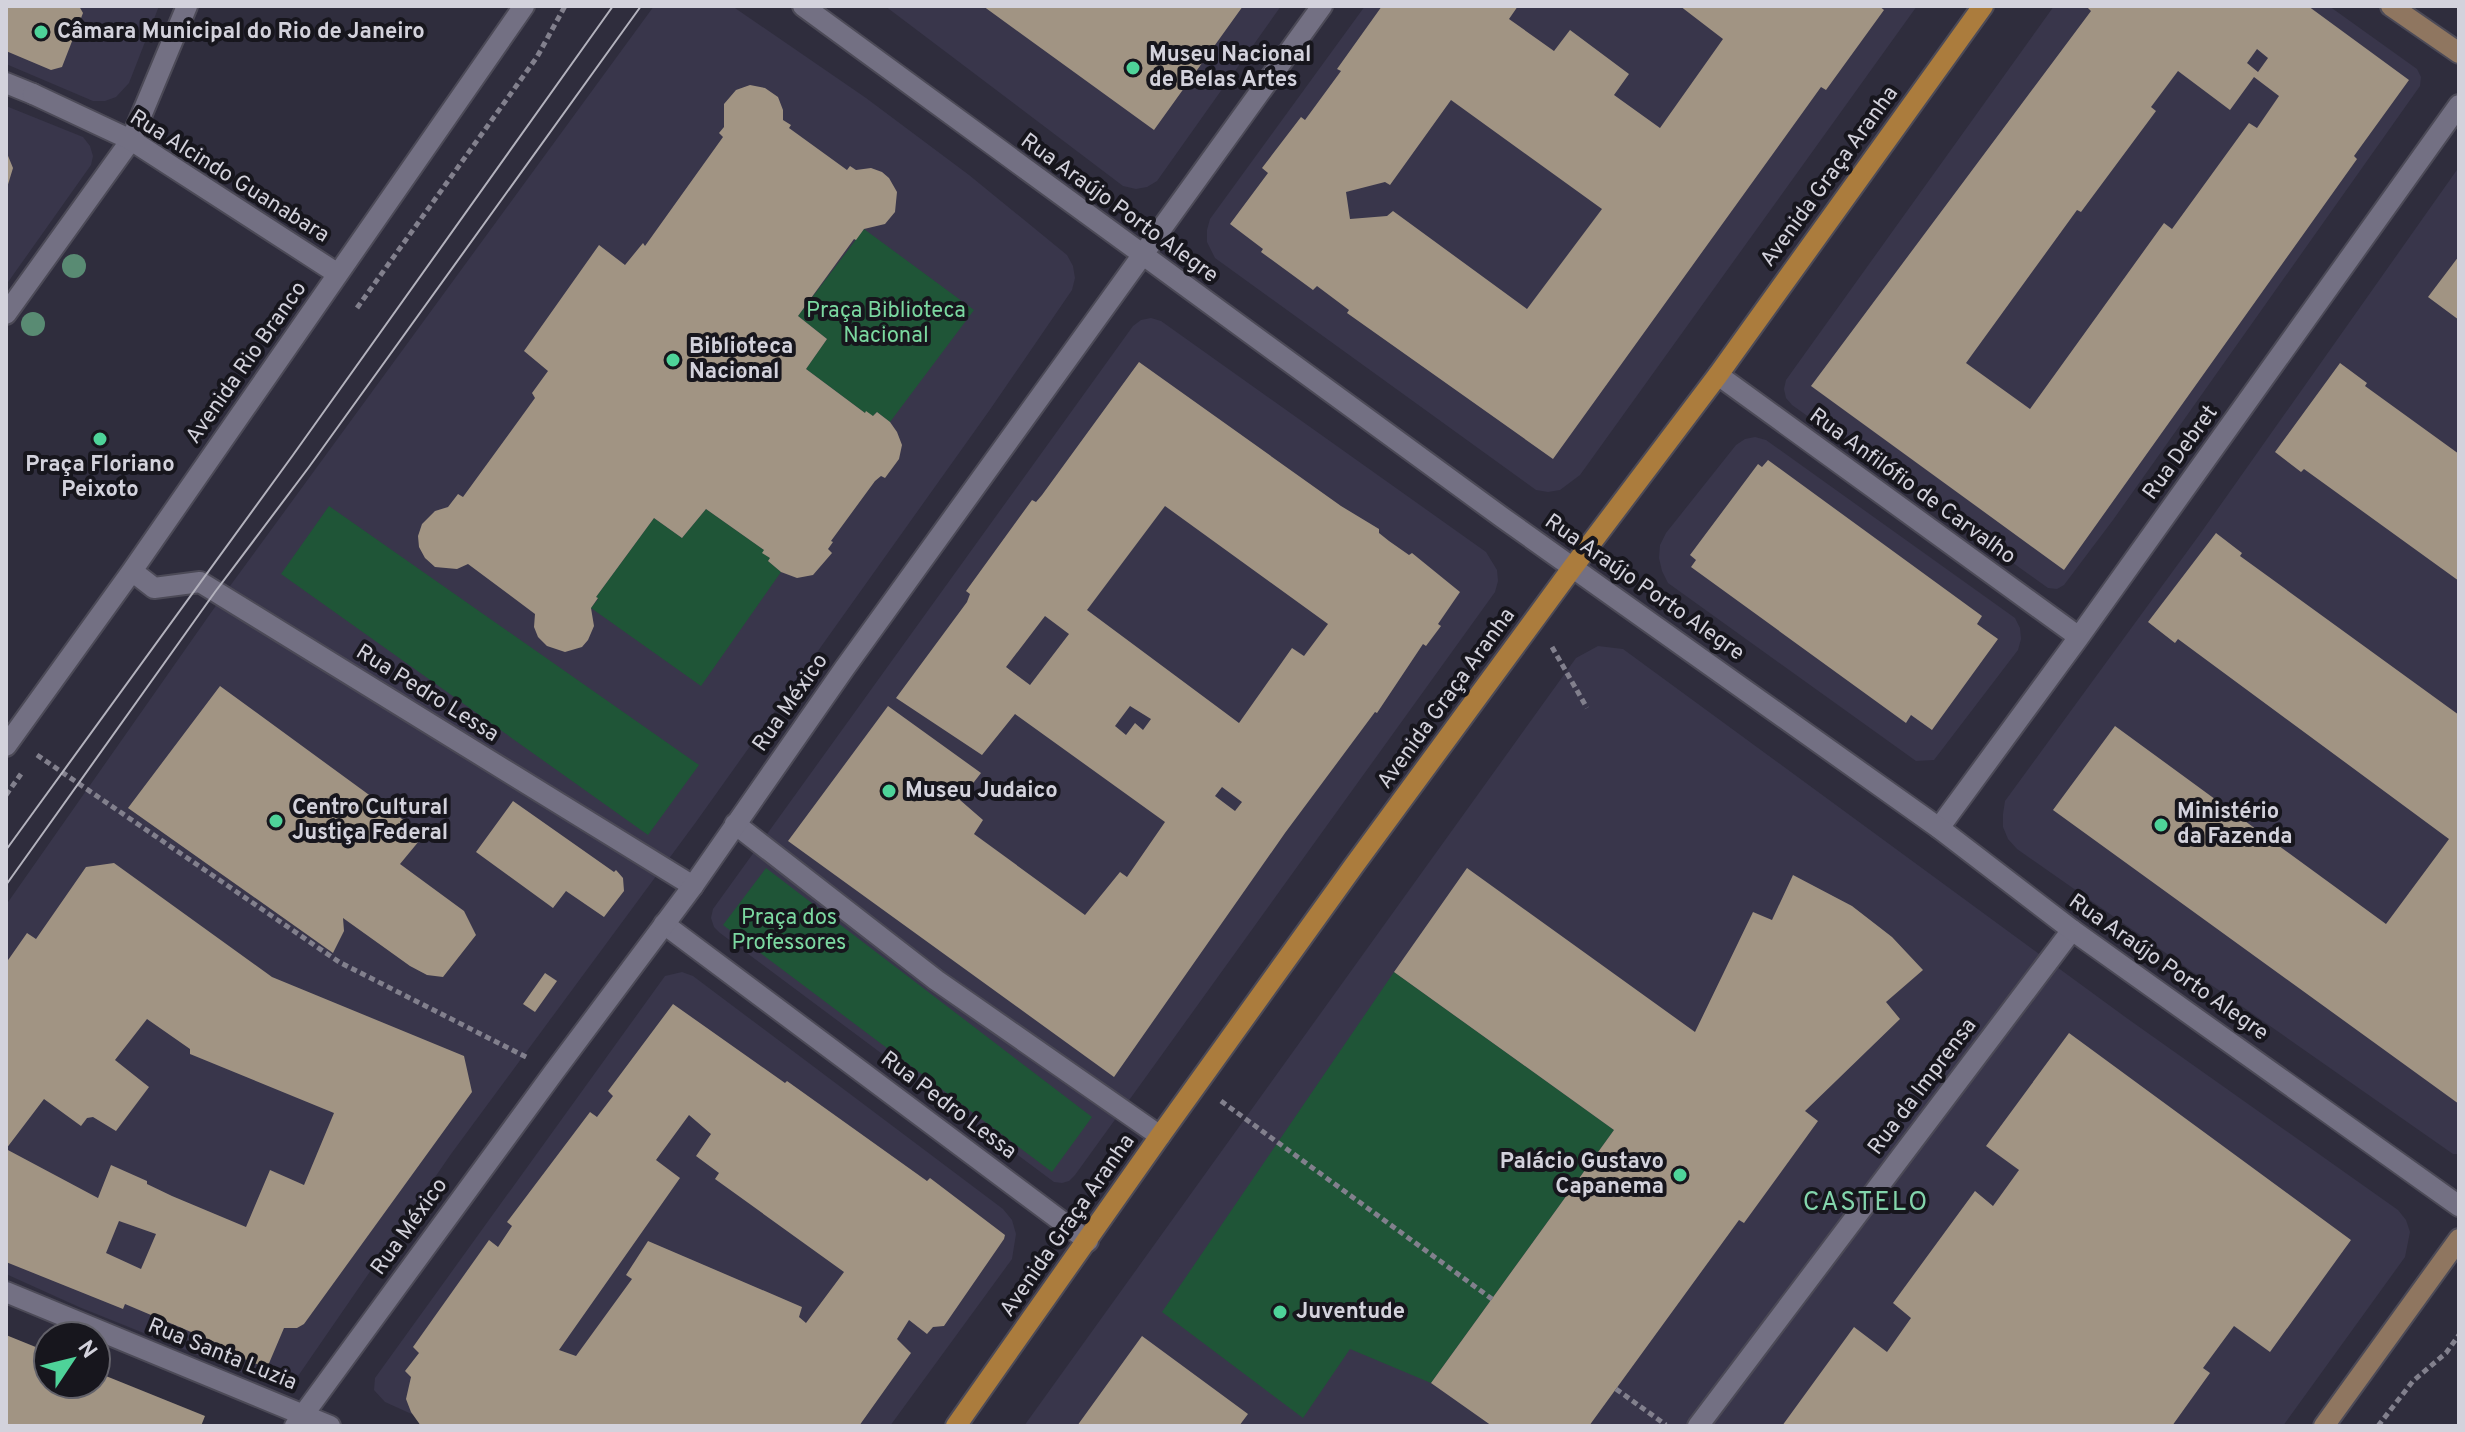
<svg xmlns="http://www.w3.org/2000/svg" width="2465" height="1432" viewBox="0 0 2465 1432" font-family="Overpass,sans-serif">
<rect width="100%" height="100%" fill="#2f2d3d"/>
<path fill="#39364b" d="M6 6H159L129 83 116 97 105 101H93L6 64Z
M654 6H732L866 98 969 175 1067 255 1073 266 1075 278 1072 290 989 411 696 822 451 1154 296 1379 284 1387 275 1386 79 1307 6 1274V905L222 597Z
M885 6H1281L1157 181 1147 187 1136 189 1123 186Z
M1365 6H1917L1580 475 1560 490 1548 492 1536 490 1215 258 1207 242V230L1210 219Z
M2054 6H2329L2417 69 2421 77 2420 86 2113 520 2064 585 2057 589 2048 588 1792 405 1786 398 1784 389 1786 380Z
M6 106 83 137 90 146 93 156 91 165 6 285Z
M2459 167V1154H2453L2017 849 2008 839 2003 827V814L2005 801 2200 534Z
M1151 318 1161 321 1486 552 1497 570 1498 581 1495 592 1148 1074 1075 1175 1069 1181 1062 1183 1054 1182 720 933 714 927 711 918 713 909 1133 326 1141 320Z
M1755 437 1766 440 2015 618 2020 628 2021 639 2018 650 1934 760 1916 761 1668 583 1662 571 1659 558 1660 545 1666 533 1736 445 1745 439Z
M1598 646 1623 649 2128 1019 2398 1210 2406 1220 2410 1232 2405 1257 2283 1426H1024L1576 658Z
M682 972 693 976 1003 1209 1012 1220 1016 1234 1012 1259 890 1426H438L385 1402 374 1390 375 1378 665 976Z"/>
<path fill="#1f5537" d="M864 229 974 310 890 422 877 412 873 416 865 413 806 369 827 339 798 316Z
M329 506 699 765 648 835 281 574Z
M706 509 764 550 763 553 770 558 768 561 781 572 701 686 591 608 598 599 596 597 654 518 682 538Z
M766 868 1092 1117 1052 1172 723 925Z
M1394 972 1614 1130 1431 1383 1350 1349 1303 1418 1162 1312Z"/>
<path fill="#a19483" fill-rule="evenodd" d="M6 6H79L83 13 62 67 51 70 6 51Z
M983 6H1243L1154 130Z
M1382 6H1518L1509 19 1554 51 1570 30 1629 74 1614 95 1660 128 1723 39 1680 6H1879L1884 10 1826 90 1821 87 1553 459 1347 313 1349 310 1317 286 1313 290 1261 252 1263 249 1230 224 1268 173 1262 168 1301 117 1305 120 1341 71 1337 69ZM1451 100 1602 209 1527 309 1393 211 1387 216 1350 219 1346 192 1385 182 1390 185Z
M2086 6H2308L2409 80 2354 156 2357 159 2064 570 1811 386 2091 11ZM2257 49 2268 58 2258 72 2247 63ZM2178 71 2230 110 2254 77 2279 96 2257 128 2249 123 2172 229 2164 223 2030 409 1966 363 2077 210 2081 212 2156 111 2151 107Z
M750 85 765 88 778 97 783 110V120L791 125 789 128 847 170 850 166 856 170 871 168 882 172 889 178 897 192 895 212 885 224 864 229 856 240 854 239 798 316 827 339 806 369 865 413 866 411 873 416 877 412 890 422 897 432 902 445 899 459 885 478 881 476 875 481 831 541 833 542 828 549 832 553 813 575 797 578 781 572 768 561 770 558 762 553 764 550 706 509 682 538 654 518 596 597 598 598 591 608 594 626 588 640 582 647 565 652 547 646 538 637 534 627 535 614 468 564 457 569 435 567 425 558 419 547 418 536 422 524 435 511 448 507 458 494 463 497 535 398 532 393 548 371 524 351 599 245 625 265 643 243 645 246 723 137 719 133 724 127V104L736 90Z
M6 151 13 168 6 191Z
M2459 256V320L2428 297Z
M1139 362 1341 506 1379 529V533L1389 541 1409 555 1412 553 1460 592 1438 624 1441 626 1426 646 1423 644 1377 713 1375 712 1285 833 1114 1077 788 841 888 706 981 773 960 800 983 820 974 834 1085 915 1120 872 1127 877 1165 822 1015 714 982 755 896 698 967 602 970 594 966 591 1032 500 1036 502 1042 495ZM1165 506 1328 624 1304 656 1292 648 1239 723 1087 610ZM1045 616 1069 634 1030 685 1006 667ZM1130 706 1151 719 1143 730 1135 723 1126 735 1115 726ZM1222 787 1242 802 1235 811 1215 796Z
M2340 363 2367 383 2365 386 2459 454V581L2304 469 2301 472 2275 452Z
M1768 460 1982 616 1977 624 1998 639 1932 730 1911 715 1906 723 1691 567 1696 560 1690 555 1758 464 1762 467Z
M2216 533 2242 553 2240 556 2459 715V1104L2053 810 2115 726 2386 924 2449 839 2178 639 2175 643 2148 622Z
M220 686 424 835 400 864 464 911 476 935 443 977 427 975 410 966 343 918 344 931 333 953 128 808Z
M513 801 614 872 616 870 623 878 624 891 604 917 566 891 553 908 476 852Z
M114 863 272 977 464 1056 472 1092 304 1324 297 1328H284L267 1368 234 1355 236 1351 125 1304 123 1309 6 1262V963L27 933 36 939 86 867ZM147 1019 190 1049V1054L334 1113 304 1185 270 1170 246 1227 172 1196 147 1184V1181L111 1165 98 1198 6 1149 44 1099 81 1126 87 1118 93 1117 116 1131 149 1087 115 1060ZM119 1221 156 1234 141 1269 106 1253Z
M1467 868 1695 1032 1753 912 1772 920 1793 875 1852 906 1892 937 1923 970 1886 1002 1900 1019 1805 1111 1818 1121 1744 1223 1739 1220 1589 1426H1492L1431 1383 1614 1130 1394 972Z
M545 973 557 981 535 1012 523 1004Z
M673 1004 785 1083 787 1081 927 1181 930 1178 1005 1235 1004 1239 944 1326 933 1327 927 1334 909 1320 897 1339 911 1353 859 1426H421L411 1412 406 1399 411 1377 405 1371 419 1353 413 1347 489 1240 498 1247 512 1226 507 1222 590 1112 597 1117 613 1096 608 1091ZM689 1115 711 1134 696 1156 719 1173 715 1179 844 1272 806 1323 799 1317 802 1307 648 1241 626 1275 632 1279 576 1356 559 1350 680 1178 656 1160Z
M2069 1033 2351 1240 2270 1352 2234 1326 2203 1368 2210 1373 2172 1426H1782L1854 1327 1887 1352 1911 1318 1893 1303 1975 1191 1993 1206 2019 1170 1986 1146Z
M6 1335 48 1352V1384H96V1372L205 1416 201 1426H6Z
M1142 1336 1248 1414 1239 1426H1077Z"/>
<g fill="none" stroke-linecap="round" stroke-linejoin="round">
<g stroke="#4c4a57" stroke-width="24">
<path id="service" d="M6 83 33 94
M6 314 131 140 187 6
M735 824 936 980 1160 1136
M664 924 1088 1241
M1698 1426 2072 930"/>
</g>
<g stroke="#4c4a57" stroke-width="24">
<path id="pedestrian" d="M33 94 131 140 338 274
M132 571 154 588 200 582 693 886
M6 746 132 571 524 6"/>
</g>
<g stroke="#4c4a57" stroke-width="24">
<path id="minor" d="M1718 375 2079 637
M1939 828 2079 637 2459 105"/>
</g>
<g stroke="#4c4a57" stroke-width="24">
<path id="tertiary" d="M803 6 1503 518 1939 828 2072 930 2459 1206
M6 1292 330 1426
M295 1426 554 1072 693 886 844 669 1322 6"/>
</g>
<g stroke="#4c4a57" stroke-width="24">
<path id="secondary" d="M2391 6 2459 53
M2324 1426 2459 1239"/>
</g>
<g stroke="#4c4a57" stroke-width="24">
<path id="primary" d="M956 1426 1160 1136 1353 867 1573 567 1718 375 1983 6"/>
</g>
<path stroke="#82808d" stroke-width="5" stroke-dasharray="6 4" stroke-linecap="butt" d="M357 308 537 57 565 6
M1552 647 1587 708
M37 755 339 962 528 1058
M6 795 21 774
M1221 1101 1492 1299
M1616 1389 1666 1425
M2378 1426 2413 1381 2446 1353 2459 1335"/>
<use href="#service" stroke="#737083" stroke-width="20"/>
<use href="#pedestrian" stroke="#737083" stroke-width="20"/>
<use href="#minor" stroke="#737083" stroke-width="20"/>
<use href="#tertiary" stroke="#737083" stroke-width="20"/>
<use href="#secondary" stroke="#8f7660" stroke-width="20"/>
<use href="#primary" stroke="#ab7c3d" stroke-width="20"/>
<path stroke="#b3b2bd" stroke-width="2" d="M6 850 293 455 613 6
M6 885 215 592 309 467 641 6"/>
</g>
<g fill="#598b73">
<circle cx="74" cy="266" r="12"/>
<circle cx="33" cy="324" r="12"/>
</g>
<g fill="#4ed399" stroke="#17161d" stroke-width="3">
<circle cx="41" cy="32" r="8"/>
<circle cx="1133" cy="68" r="8"/>
<circle cx="673" cy="360" r="8"/>
<circle cx="100" cy="439" r="8"/>
<circle cx="889" cy="791" r="8"/>
<circle cx="276" cy="821" r="8"/>
<circle cx="2161" cy="825" r="8"/>
<circle cx="1680" cy="1175" r="8"/>
<circle cx="1280" cy="1312" r="8"/>
</g>
<g text-anchor="middle" dominant-baseline="central" stroke-width="8" stroke-linejoin="round" paint-order="stroke">
<g font-size="22" font-weight="bold" fill="#d3d2dc" stroke="#17161d" text-anchor="start">
<text x="57" y="32">Câmara Municipal do Rio de Janeiro</text>
<text x="1149" y="55">Museu Nacional<tspan x="1149" dy="25">de Belas Artes</tspan></text>
<text x="689" y="347">Biblioteca<tspan x="689" dy="25">Nacional</tspan></text>
<text x="100" y="465" text-anchor="middle">Praça Floriano<tspan x="100" dy="25">Peixoto</tspan></text>
<text x="905" y="791">Museu Judaico</text>
<text x="292" y="808">Centro Cultural<tspan x="292" dy="25">Justiça Federal</tspan></text>
<text x="2177" y="812">Ministério<tspan x="2177" dy="25">da Fazenda</tspan></text>
<text x="1664" y="1162" text-anchor="end">Palácio Gustavo<tspan x="1664" dy="25">Capanema</tspan></text>
<text x="1296" y="1312">Juventude</text>
</g>
<g font-size="22" fill="#d3d2dc" stroke="#17161d">
<text transform="translate(229 177) rotate(32)">Rua Alcindo Guanabara</text>
<text transform="translate(1830 177) rotate(-54)">Avenida Graça Aranha</text>
<text transform="translate(1119 209) rotate(36)">Rua Araújo Porto Alegre</text>
<text transform="translate(247 363) rotate(-55)">Avenida Rio Branco</text>
<text transform="translate(2181 453) rotate(-54)">Rua Debret</text>
<text transform="translate(1912 487) rotate(36)">Rua Anfilófio de Carvalho</text>
<text transform="translate(1644 588) rotate(35)">Rua Araújo Porto Alegre</text>
<text transform="translate(427 694) rotate(32)">Rua Pedro Lessa</text>
<text transform="translate(1447 699) rotate(-54)">Avenida Graça Aranha</text>
<text transform="translate(791 703) rotate(-55)">Rua México</text>
<text transform="translate(2168 968) rotate(35)">Rua Araújo Porto Alegre</text>
<text transform="translate(1923 1087) rotate(-53)">Rua da Imprensa</text>
<text transform="translate(948 1106) rotate(37)">Rua Pedro Lessa</text>
<text transform="translate(1068 1226) rotate(-55)">Avenida Graça Aranha</text>
<text transform="translate(410 1227) rotate(-54)">Rua México</text>
<text transform="translate(222 1355) rotate(22)">Rua Santa Luzia</text>
</g>
<g font-size="22" fill="#7bd8a0" stroke="#17161d">
<text x="886" y="311">Praça Biblioteca<tspan x="886" dy="25">Nacional</tspan></text>
<text x="789" y="918">Praça dos<tspan x="789" dy="25">Professores</tspan></text>
</g>
<g font-size="26" letter-spacing="2" fill="#83d5ac" stroke="#17161d">
<text x="1866" y="1203">CASTELO</text>
</g>
</g>
<rect width="2465" height="1432" fill="none" stroke="#d3d2dc" stroke-width="16"/>
<g transform="translate(72 1360) rotate(55)"><circle r="38" fill="#17161d" stroke="#626169" stroke-width="2"/>
<path d="M0-6L14 30L0 20L-14 30Z" fill="#4ed399"/>
<text y="-12" font-size="22" font-weight="bold" text-anchor="middle" fill="#d3d2dc">N</text>
</g>
</svg>
